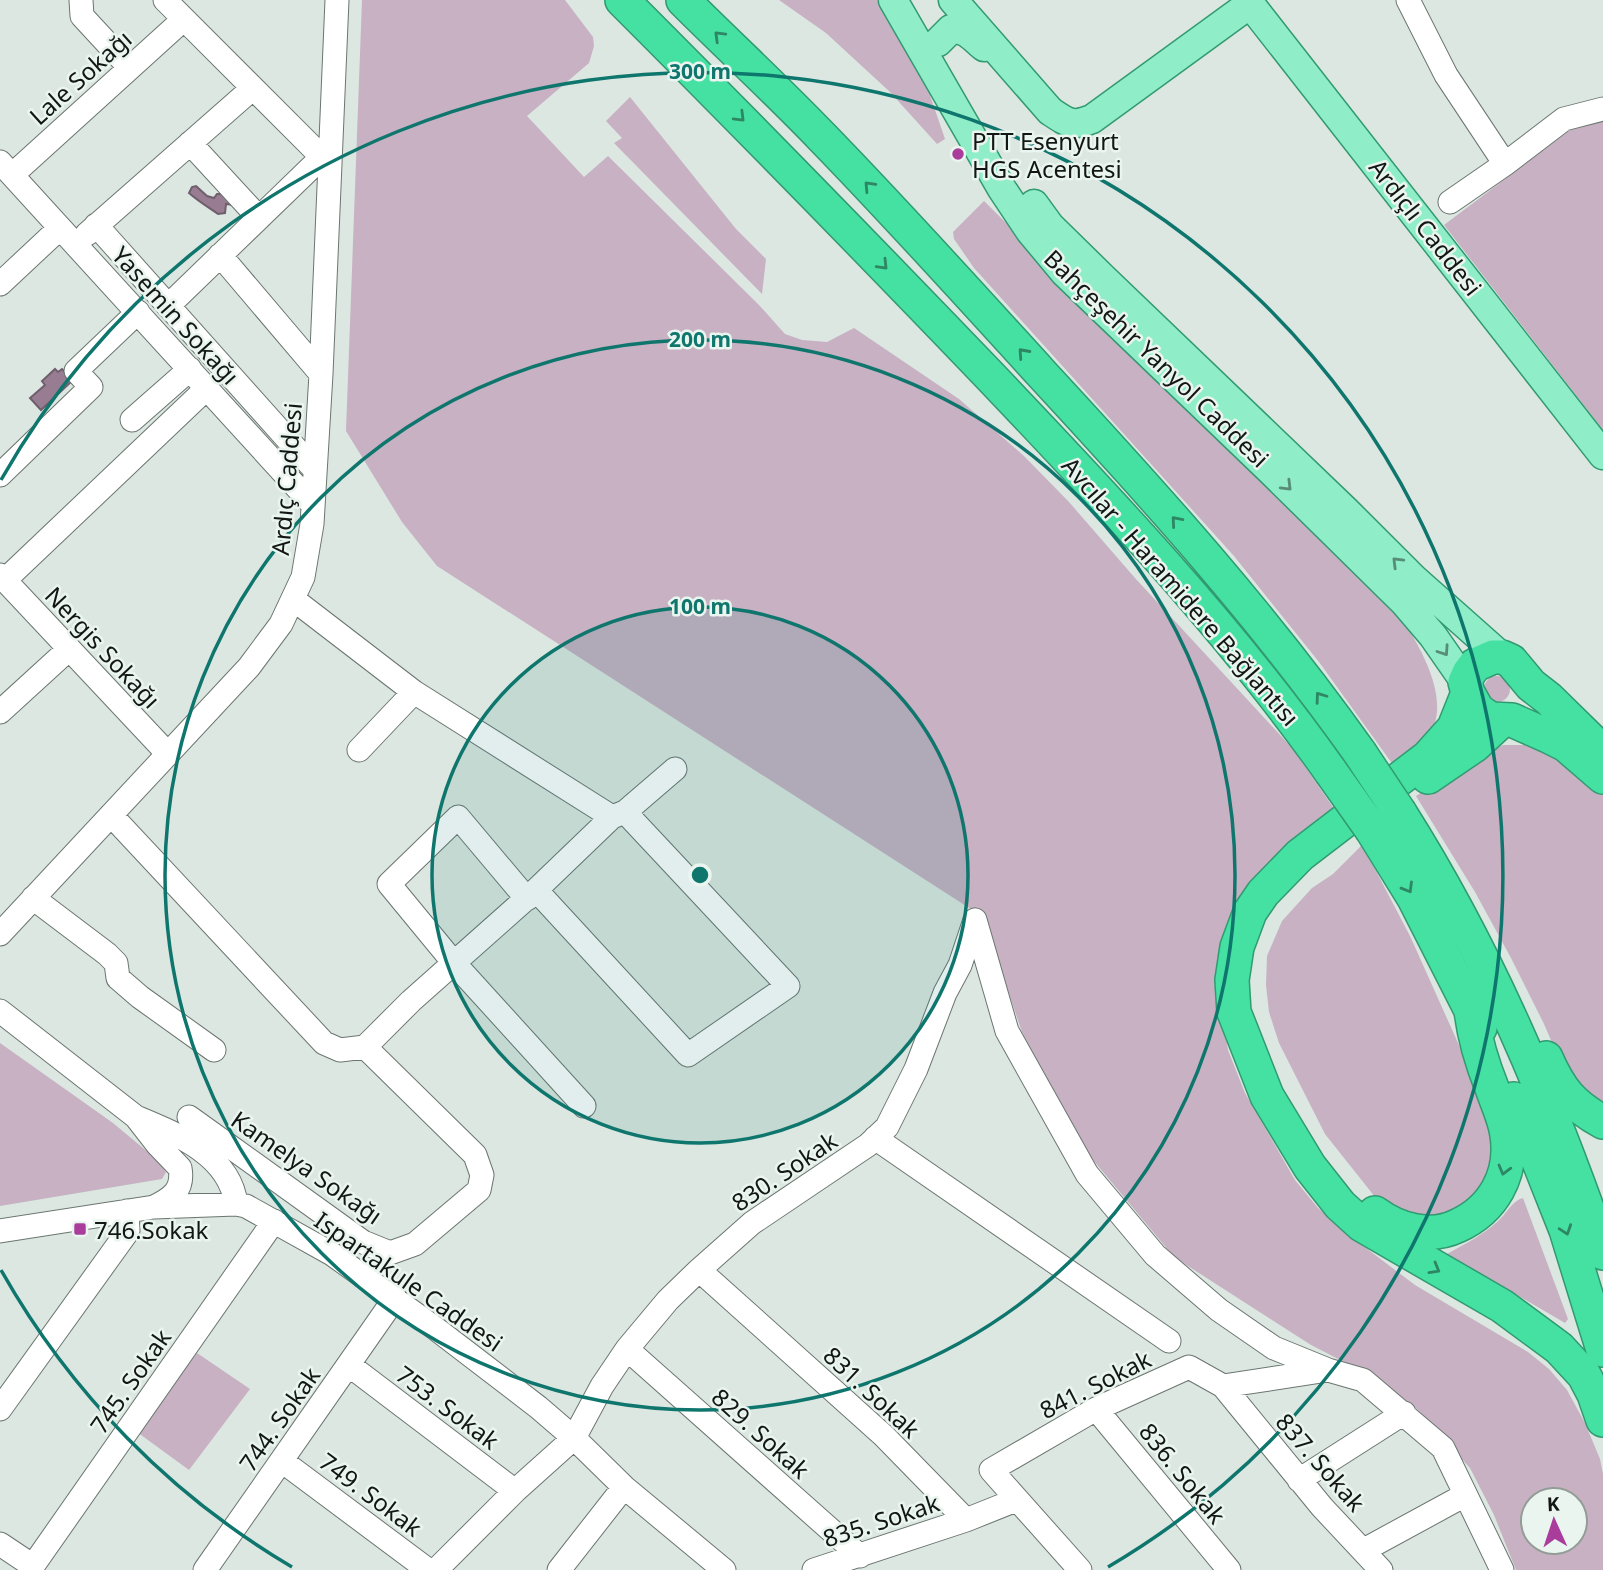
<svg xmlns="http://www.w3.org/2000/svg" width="1603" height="1570" viewBox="0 0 1603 1570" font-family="'Noto Sans',sans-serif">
<rect width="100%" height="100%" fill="#dce7e1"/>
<path fill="#c7b1c2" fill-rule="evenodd" d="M362 0H565L593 37 594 46 589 63 527 116 584 177 608 156 759 305 785 334 802 340 827 342 854 328 959 399 1024 456 1069 502 1135 578 1293 749 1339 816 1281 859 1222 1012 1228 1050 1245 1093 1295 1180 1318 1208 1346 1233 1415 1285 1528 1352 1549 1369 1567 1390 1585 1423 1600 1459 1603 1474V1570H1516L1494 1515 1470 1468 1418 1410 1381 1381 1311 1345 1174 1257 1083 1148 1022 1032 994 950 977 913 437 566 402 522 346 431ZM1533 1500H1575V1542H1533Z
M779 0H877L922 72 945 139 937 144 890 92 826 33Z
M630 97 736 229 766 259 762 294 614 143 622 138 606 121Z
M1603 120V430L1444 225 1573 128Z
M984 201 1394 607C1415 638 1453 696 1430 734 1421 748 1409 760 1399 773L1319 662 1234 556 974 268 954 239 953 232Z
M1484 689a13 13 0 1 1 26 0a13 13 0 1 1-26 0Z
M1503 745H1530L1550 752 1603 790V1110L1566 1075 1544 1024 1511 958 1475 892 1416 796 1461 767Z
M1361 846 1376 871 1410 936 1489 1112 1494 1176 1460 1212 1420 1220 1379 1202 1325 1134 1279 1043 1269 1012 1266 985 1267 956 1282 921 1312 888 1333 874Z
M0 1043 113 1123 155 1158 166 1172 162 1179 0 1206Z
M1523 1198 1568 1319 1565 1323 1447 1254C1466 1243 1488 1233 1503 1216 1510 1208 1513 1201 1523 1198Z
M197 1353 250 1389 189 1470 137 1432Z"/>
<path fill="#987d92" stroke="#705e6c" stroke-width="2" d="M196 186 207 196 214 198 217 194H224L233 205 226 204 225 213 218 214C208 207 198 201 189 193L192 187Z
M55 369 58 372 62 369 73 380 41 410 30 398 45 385 42 381Z"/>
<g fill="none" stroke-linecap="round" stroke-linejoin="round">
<g stroke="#6b7670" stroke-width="25">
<path id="minor" d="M81 0 82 16 130 68
M165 0 330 165
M1408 0 1446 75 1505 164 1564 119 1603 109
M190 143 259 218
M0 162 313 505
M12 175 184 19
M1450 202 1505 164
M96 225 315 470
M87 234 253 88
M220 255 321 374
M0 284 60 228
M168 306 322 157
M132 420 190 369
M0 475 91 387 76 371 138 312
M0 575 168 754
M5 580 207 388
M293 599 414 692 359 750
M414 692 612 817
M0 712 69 649
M111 815 324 1043 340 1050 365 1047 411 1001 536 890 612 817 625 812 675 769
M536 890 688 1055 788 986 625 812
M33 898 107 954 116 963 118 978 140 997 214 1050
M527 899 458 817 389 884 454 963 584 1106
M975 920 1007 1031 1087 1174 1155 1255 1219 1310 1274 1348 1328 1370
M0 934 249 667 281 624 303 577 312 524 321 374 337 0
M0 1011 136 1117
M189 1117 363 1242 390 1253 415 1244 479 1190 482 1175 475 1155 365 1047
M875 1138 1169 1341
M154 1207C172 1198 184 1190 180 1168L157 1144 136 1117C177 1134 230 1155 236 1204
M0 1231 154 1207 236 1204 246 1206 332 1254 435 1328 538 1407 574 1438 624 1487 724 1570
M699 1270 884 1436 966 1520 1016 1500
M627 1349 860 1556
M349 1365 515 1491
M1223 1386 1328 1370 1363 1380 1443 1448 1502 1570
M0 1409 128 1231 127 1211
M1096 1409 1229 1570
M282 1461 428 1570
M1299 1480 1404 1413
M0 1544 33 1566
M1364 1550 1465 1495
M30 1570 274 1221
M205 1570 395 1298
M436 1570 515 1491 574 1438 602 1386 627 1349 668 1300 699 1270 752 1223 868 1145 887 1127 916 1069 945 993 960 965 975 920
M559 1570 624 1487
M814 1570 966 1520
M1080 1570 991 1470 1096 1409 1189 1367 1223 1386 1322 1507 1381 1570"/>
</g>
<g stroke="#329a71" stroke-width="31">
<path id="major" d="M893 0 1002 189 1030 231 1065 273 1270 470 1404 602 1433 636 1465 682
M953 0 1050 111C1068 123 1072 127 1092 119L1250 4
M1247 0 1603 455
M938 42 951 29C966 28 973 38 984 47
M1034 204 1050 226 1103 278 1346 511 1413 578 1502 657"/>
</g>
<g stroke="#329a71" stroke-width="36">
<path id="highway" d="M622 0C746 124 868 249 989 375 1109 501 1230 629 1331 772
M683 0C729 46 777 90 822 137 897 214 969 294 1041 373 1154 495 1264 617 1360 753
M1468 693 1454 728 1428 757 1300 855 1263 893 1250 912 1237 947 1232 980 1234 1012 1267 1096 1310 1167 1340 1205 1362 1225 1502 1306 1559 1348 1584 1375 1594 1394 1603 1420
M1603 752 1549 699 1531 685 1511 661 1502 657H1493L1475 665 1469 673 1465 682 1468 693 1477 709 1483 714 1491 719 1512 720 1548 736 1566 745 1603 777
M1428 777 1475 745 1501 721
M1400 813C1488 952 1549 1098 1603 1253
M1372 830 1414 898 1480 1028
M1546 1058C1560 1090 1572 1105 1603 1122
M1514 1099 1566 1230 1603 1350
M1375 1213C1398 1230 1430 1239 1457 1226 1493 1210 1513 1175 1507 1135 1505 1119 1497 1103 1492 1088 1482 1063 1474 1037 1471 1010"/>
</g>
<use href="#minor" stroke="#fff" stroke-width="23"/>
<use href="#major" stroke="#8fedc8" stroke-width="28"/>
<use href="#highway" stroke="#44e1a3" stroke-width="33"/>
<g stroke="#329a71" stroke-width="36" stroke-linecap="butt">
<path id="highway-bridge" d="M1360 753 1400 813
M1331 772 1372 830"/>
</g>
<use href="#highway-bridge" stroke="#44e1a3" stroke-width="33"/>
</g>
<defs><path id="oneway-chevron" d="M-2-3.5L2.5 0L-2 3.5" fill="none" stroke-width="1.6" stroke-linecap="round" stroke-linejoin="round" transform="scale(1.75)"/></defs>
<g stroke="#2e8663">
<use href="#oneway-chevron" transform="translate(719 36) rotate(-136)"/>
<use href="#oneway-chevron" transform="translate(740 117) rotate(45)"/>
<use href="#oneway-chevron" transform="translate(869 186) rotate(-133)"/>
<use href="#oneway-chevron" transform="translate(883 265) rotate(46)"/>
<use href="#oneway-chevron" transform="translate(1023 353) rotate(-132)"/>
<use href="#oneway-chevron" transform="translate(1176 521) rotate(-131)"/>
<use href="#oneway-chevron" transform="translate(1320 697) rotate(-126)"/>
<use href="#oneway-chevron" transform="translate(1408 888) rotate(59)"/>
<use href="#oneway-chevron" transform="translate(1504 1170) rotate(105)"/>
<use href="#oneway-chevron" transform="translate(1566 1230) rotate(71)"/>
<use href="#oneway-chevron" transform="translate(1435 1269) rotate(30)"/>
</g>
<g stroke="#578c77">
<use href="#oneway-chevron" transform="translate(1287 486) rotate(45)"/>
<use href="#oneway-chevron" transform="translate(1397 562) rotate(-135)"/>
<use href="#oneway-chevron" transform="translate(1444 651) rotate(56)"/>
</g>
<circle cx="700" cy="875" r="268" fill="#0f766e" fill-opacity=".12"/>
<g fill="none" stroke="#0f766e" stroke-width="3.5">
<circle cx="700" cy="875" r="268"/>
<circle cx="700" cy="875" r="535"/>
<path d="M292 1567A803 803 0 0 1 1 1270M1 480A803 803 0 1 1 1108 1567"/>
</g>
<g fill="#aa3d9c" stroke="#e9f5ee" stroke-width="2.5">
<circle cx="958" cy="154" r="7"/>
<rect x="73" y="1222" width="14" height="14" rx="3.5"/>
</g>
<g text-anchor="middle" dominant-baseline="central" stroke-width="5" stroke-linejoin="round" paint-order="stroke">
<g font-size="24" fill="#121614" stroke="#e9f5ee">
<text transform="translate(80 77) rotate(-42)">Lale Sokağı</text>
<text transform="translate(1426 227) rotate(52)">Ardıçlı Caddesi</text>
<text transform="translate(176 315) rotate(48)">Yasemin Sokağı</text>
<text transform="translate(1157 358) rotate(44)">Bahçeşehir Yanyol Caddesi</text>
<text transform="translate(286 479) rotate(-85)">Ardıç Caddesi</text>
<text transform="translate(1181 591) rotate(49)">Avcılar - Haramidere Bağlantısı</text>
<text transform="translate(103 647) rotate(47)">Nergis Sokağı</text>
<text transform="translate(307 1167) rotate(35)">Kamelya Sokağı</text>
<text transform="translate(784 1171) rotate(-34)">830. Sokak</text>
<text transform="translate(409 1281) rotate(35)">Ispartakule Caddesi</text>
<text transform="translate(130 1381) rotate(-55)">745. Sokak</text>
<text transform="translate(1095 1384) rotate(-27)">841. Sokak</text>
<text transform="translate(872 1392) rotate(43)">831. Sokak</text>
<text transform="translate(448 1407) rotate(37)">753. Sokak</text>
<text transform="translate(279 1419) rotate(-55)">744. Sokak</text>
<text transform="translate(761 1433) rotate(42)">829. Sokak</text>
<text transform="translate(1321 1462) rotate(49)">837. Sokak</text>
<text transform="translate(1183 1473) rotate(51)">836. Sokak</text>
<text transform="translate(371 1494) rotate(37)">749. Sokak</text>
<text transform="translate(881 1520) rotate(-18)">835. Sokak</text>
</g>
<g font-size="24" fill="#121614" stroke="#e9f5ee" text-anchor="start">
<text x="972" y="140">PTT Esenyurt<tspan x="972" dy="28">HGS Acentesi</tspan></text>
<text x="94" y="1229">746.Sokak</text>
</g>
</g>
<circle cx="700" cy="875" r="10" fill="#0f766e" stroke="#e9f5ee" stroke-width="3.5"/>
<g font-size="21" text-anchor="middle" font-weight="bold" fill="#0f766e" stroke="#e9f5ee" stroke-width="5" stroke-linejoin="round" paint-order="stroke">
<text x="700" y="79">300 m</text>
<text x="700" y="347">200 m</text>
<text x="700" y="614">100 m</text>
</g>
<g transform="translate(1554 1521) rotate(357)"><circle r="33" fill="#e9f5ee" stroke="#939c97" stroke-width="2"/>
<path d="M0-5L12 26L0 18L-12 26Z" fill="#aa3d9c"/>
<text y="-10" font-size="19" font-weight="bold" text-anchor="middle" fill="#121614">K</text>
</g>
</svg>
